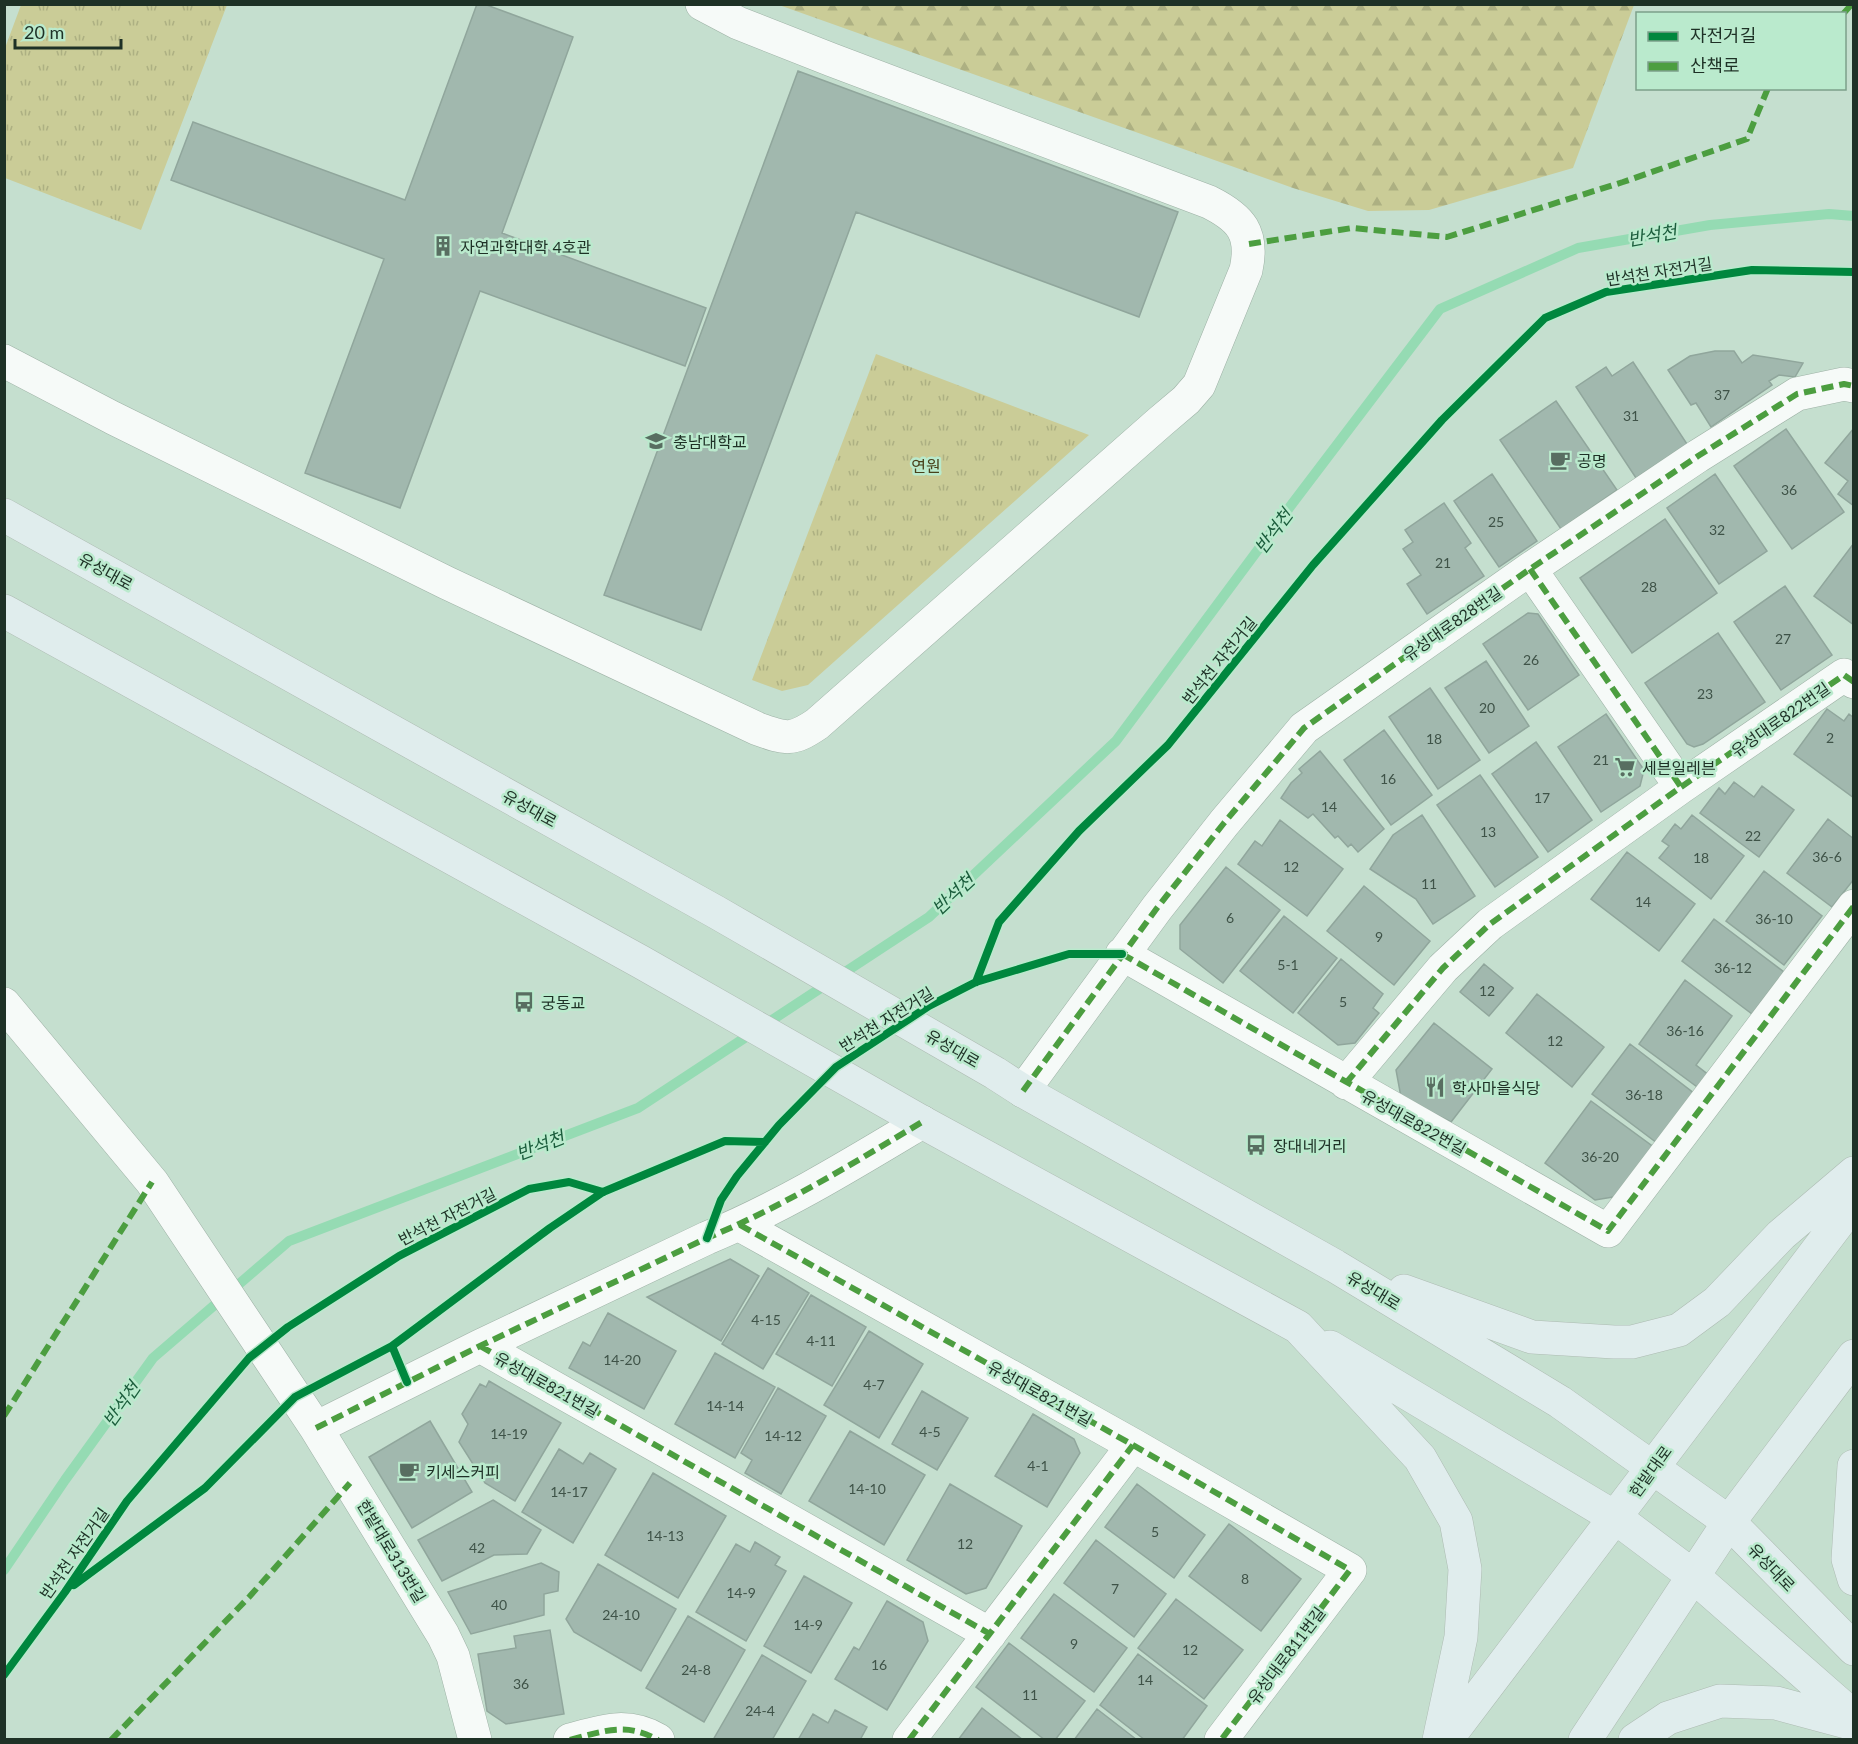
<svg xmlns="http://www.w3.org/2000/svg" width="1858" height="1744" viewBox="0 0 1858 1744" font-family="Lato,'Noto Sans KR',sans-serif">
<defs>
<pattern id="forest-firs" width="22" height="20" patternUnits="userSpaceOnUse" patternTransform="scale(1.5)"><rect width="22" height="20" fill="#cacc97"/><path d="M5 1l3.5 6h-7zM16 11l3.5 6h-7z" fill="#adb082"/></pattern>
<pattern id="park-tufts" width="24" height="20" patternUnits="userSpaceOnUse" patternTransform="scale(1.5)"><rect width="24" height="20" fill="#cacc97"/><path d="M3 7l-1-3M5 7V3M7 7l1-3M15 17l-1-3M17 17v-4M19 17l1-3" fill="none" stroke="#adb082"/></pattern>
</defs>
<rect width="100%" height="100%" fill="#c5dfcf"/>
<path fill="url(#forest-firs)" d="M779 5 1634 4V5L1573 168 1429 210 1368 211 1293 188Z"/>
<path fill="url(#park-tufts)" d="M21 5H227L141 230 5 178V48Z
M876 354 1089 435 808 685 782 691 752 680Z"/>
<g fill="none" stroke-linecap="round" stroke-linejoin="round">
<path stroke="#95dbb3" stroke-width="10" d="M4 1570 65 1480 153 1358 289 1241 638 1108 929 917 1116 741 1292 504 1440 309 1578 248 1710 225 1829 214 1854 216"/>
</g>
<path fill="#a1b8ae" stroke="#90a69c" stroke-width="1.5" d="M477 4H484L573 37 502 233 706 308 685 366 480 291 400 508 305 473 384 259 171 180 193 122 405 200Z
M798 71 1178 212 1139 317 856 212 701 630 604 595Z
M1715 351H1734L1742 363 1753 355 1803 363 1795 377 1779 375 1769 381 1772 385 1711 427 1696 403 1691 405 1668 370 1690 356Z
M1633 362 1687 444 1636 478 1576 387 1606 367 1612 376Z
M1556 401 1617 490 1561 529 1500 440Z
M1854 428V506L1838 494 1848 481 1825 463Z
M1786 429 1844 512 1792 549 1734 466Z
M1492 474 1537 541 1499 567 1454 501Z
M1715 474 1767 551 1719 584 1667 508Z
M1444 503 1471 543 1465 548 1484 576 1427 614 1407 584 1421 575 1403 549 1413 542 1405 530Z
M1665 519 1717 593 1632 653 1580 578Z
M1854 543V625L1814 596Z
M1785 586 1832 655 1781 690 1734 622Z
M1528 613 1538 614 1579 675 1528 710 1483 644Z
M1718 633 1765 702 1703 744 1694 747 1687 744 1645 683Z
M1486 661 1529 726 1489 753 1445 688Z
M1430 688 1480 760 1438 789 1389 717Z
M1827 709 1844 721 1849 714 1854 718V798L1794 754Z
M1606 714 1644 770 1640 786 1601 812 1558 747Z
M1384 730 1432 795 1391 825 1344 760Z
M1536 742 1592 820 1548 852 1492 774Z
M1320 751 1384 829 1358 852 1351 844 1348 847 1338 836 1335 838 1313 814 1308 818 1281 798 1291 783 1302 773 1299 769Z
M1480 775 1538 857 1495 887 1437 805Z
M1734 782 1754 797 1762 786 1794 810 1759 857 1700 813 1719 788 1725 794Z
M1422 815 1475 896 1433 924 1416 899 1370 869 1393 835Z
M1692 815 1744 856 1711 899 1659 858 1669 846 1662 841 1675 824 1681 829Z
M1828 819 1854 839V879L1832 907 1787 873Z
M1280 820 1343 869 1307 916 1238 864 1255 841 1262 846Z
M1627 852 1695 904 1659 951 1591 899Z
M1226 867 1280 910 1223 983 1180 949V925Z
M1764 871 1822 916 1784 965 1726 921Z
M1364 886 1430 941 1394 985 1327 931Z
M1284 916 1337 958 1293 1013 1240 971Z
M1714 919 1784 972 1752 1014 1682 961Z
M1341 959 1383 994 1373 1008 1379 1013 1355 1043 1338 1045 1298 1013Z
M1484 964 1513 988 1489 1016 1460 992Z
M1685 980 1732 1016 1696 1065 1714 1079 1704 1092 1639 1044Z
M1537 994 1604 1047 1572 1087 1506 1033Z
M1434 1023 1492 1069 1451 1122 1401 1097 1396 1070Z
M1630 1044 1695 1094 1657 1143 1592 1094Z
M1591 1101 1655 1148 1619 1196 1595 1200 1545 1163Z
M730 1259 759 1276 721 1341 647 1297Z
M768 1268 809 1293 763 1369 722 1344Z
M811 1295 866 1327 832 1386 776 1354Z
M608 1313 676 1351 644 1409 569 1368 583 1342 590 1346Z
M869 1331 923 1364 879 1438 824 1405Z
M715 1353 775 1387 735 1458 675 1424Z
M489 1381 561 1423 515 1501 485 1483 459 1442 468 1424 462 1414 480 1384 486 1387Z
M778 1388 826 1416 781 1494 745 1473 752 1460 741 1453Z
M922 1391 968 1418 937 1470 892 1444Z
M1033 1414 1074 1439 1080 1453 1047 1507 995 1476Z
M430 1421 472 1492 412 1528 369 1457Z
M850 1431 925 1475 884 1545 809 1501Z
M559 1449 583 1464 590 1453 616 1469 573 1543 522 1512Z
M653 1473 726 1516 678 1598 605 1555Z
M950 1484 1022 1526 986 1588 966 1594 907 1560Z
M1137 1484 1205 1535 1174 1578 1105 1527Z
M493 1500 541 1530 527 1554 494 1555 442 1581 418 1540Z
M1229 1524 1301 1579 1261 1631 1189 1576Z
M1096 1540 1166 1594 1134 1637 1064 1583Z
M755 1542 780 1557 775 1565 786 1571 746 1641 696 1612 736 1544 750 1552Z
M541 1563 559 1572 558 1591 544 1594V1615L471 1634 448 1592Z
M598 1564 676 1609 641 1671 574 1632 566 1619Z
M804 1576 852 1603 811 1673 764 1646Z
M1054 1594 1127 1648 1094 1692 1021 1638Z
M1176 1599 1243 1650 1204 1699 1138 1648Z
M887 1601 923 1622 928 1641 887 1710 835 1679 854 1647 859 1650Z
M688 1616 745 1650 704 1722 646 1688Z
M550 1630 564 1714 506 1724 487 1711 478 1654 516 1648 514 1636Z
M1009 1643 1085 1701 1055 1740H1045L976 1687Z
M1138 1654 1207 1706 1182 1740H1145L1100 1705Z
M762 1655 806 1681 772 1740H713Z
M982 1708 1023 1740H958Z
M1097 1709 1137 1740H1074Z
M835 1710 867 1727 860 1740H798L813 1714 828 1723Z"/>
<g fill="none" stroke-linecap="round" stroke-linejoin="round">
<g stroke="#9db1a5" stroke-width="34">
<path id="minor" d="M4 361 113 418 447 583 758 729C786 739 792 741 817 724L1160 422 1186 400 1199 385 1246 270C1254 233 1241 218 1209 202L832 60 738 23 702 4
M1530 569 1681 787
M1122 954 1608 1231 1854 906
M4 1004 152 1182 316 1428 443 1635 453 1656 475 1740
M1346 1083 1443 968 1490 924 1681 787 1844 675 1854 682
M1023 1091 1157 908 1224 823 1304 728 1530 569 1698 456 1797 394 1844 384 1854 386
M740 1225 1133 1445 1350 1570 1221 1740
M480 1346 990 1634
M316 1428 480 1346 707 1238C782 1207 852 1164 922 1122
M570 1740C603 1731 627 1722 658 1740
M909 1740 1133 1445"/>
</g>
<g stroke="#adbbb2" stroke-width="34">
<path id="major" d="M4 515 716 912 995 1073 1023 1091 1335 1266 1560 1402 1729 1522 1854 1649
M4 611 641 962 922 1122 1298 1327 1420 1458 1456 1521 1465 1569 1461 1637 1439 1740
M1404 1291 1532 1337 1614 1342H1632L1679 1330 1717 1302 1781 1235 1854 1173
M1330 1347 1616 1518 1692 1575 1854 1717
M1854 1466 1848 1559 1854 1579
M1446 1740C1583 1561 1717 1381 1854 1202
M1585 1740 1729 1522 1854 1356
M1635 1740 1668 1718 1720 1701 1776 1703 1854 1724"/>
</g>
<use href="#minor" stroke="#f6faf8" stroke-width="33"/>
<use href="#major" stroke="#e0eded" stroke-width="33"/>
<path stroke="#4c9e40" stroke-width="6" stroke-dasharray="12 6" stroke-linecap="butt" d="M1843 14 1852 4
M1249 244 1352 228 1447 237 1623 182 1747 139 1768 88
M1530 569 1681 787
M1122 954 1608 1231 1854 906
M1346 1083 1443 968 1490 924 1681 787 1844 675 1854 682
M1023 1091 1157 908 1224 823 1304 728 1530 569 1698 456 1797 394 1844 384 1854 386
M740 1225 1133 1445 1350 1570 1221 1740
M480 1346 990 1634
M4 1416 152 1182
M316 1428 480 1346 707 1238C782 1207 852 1164 922 1122
M111 1740 250 1596 350 1483
M570 1740C603 1731 627 1722 658 1740
M909 1740 1133 1445"/>
<g stroke="#baeacd" stroke-width="11">
<path id="cycleway" d="M976 982 999 922 1079 831 1168 745 1313 565 1442 420 1545 318 1606 292 1752 270 1854 272
M707 1238 721 1200 737 1176 779 1125 836 1067 929 1006 976 982 1069 954H1122
M407 1382 392 1346 550 1228 603 1192 725 1141 765 1142
M74 1585 205 1488 295 1397 392 1346
M4 1675 65 1592 127 1501 249 1358 288 1327 399 1256 529 1189 569 1182 603 1192"/>
</g>
<use href="#cycleway" stroke="#00873e" stroke-width="8"/>
</g>
<defs>
<g id="building-bare" transform="scale(1.62)"><path d="M-4-6H4V6H1V3H-1V6H-4ZM-2.5-4.3h1.7v1.8h-1.7ZM.8-4.3h1.7v1.8H.8ZM-2.5-1h1.7V.8h-1.7ZM.8-1h1.7V.8H.8Z" fill="#586e61" stroke="#baeacd" stroke-width="2.5" paint-order="stroke"/></g>
<g id="university-bare" transform="scale(1.62)"><path d="M0-5L7-2L0 1L-7-2ZM-4 1L0 2.5L4 1V4Q0 6-4 4Z" fill="#586e61" stroke="#baeacd" stroke-width="2.5" paint-order="stroke"/></g>
<g id="cafe-bare" transform="scale(1.62)"><path d="M-5.5-4.5H6V0H3Q3 3.5 0 3.5H-2.5Q-5.5 3.5-5.5 0ZM3-3.2v2h1.7v-2ZM-6 4.5H4V6H-6Z" fill="#586e61" stroke="#baeacd" stroke-width="2.5" paint-order="stroke"/></g>
<g id="supermarket-bare" transform="scale(1.62)"><path d="M-6-5.5h2.5l.6 2H6L4.5 2H-2.5L-4.4-4H-6ZM-1.5 3.2a1.3 1.3 0 1 0 .1 0ZM3 3.2a1.3 1.3 0 1 0 .1 0Z" fill="#586e61" stroke="#baeacd" stroke-width="2.5" paint-order="stroke"/></g>
<g id="bus-bare" transform="scale(1.62)"><path d="M-5-6H5V4H4V6H2V4H-2V6H-4V4H-5ZM-3.5-4V0h7V-4ZM-3.5 1.2v1.5H-2V1.2ZM2 1.2v1.5H3.5V1.2Z" fill="#586e61" stroke="#baeacd" stroke-width="2.5" paint-order="stroke"/></g>
<g id="restaurant-bare" transform="scale(1.62)"><path d="M-5-6h1v4h1v-4h1v4h1v-4h1v5L-1.5 .5V6h-2V.5L-5-1ZM5-6V6H3V1.5H1.5Q1.5-4 5-6Z" fill="#586e61" stroke="#baeacd" stroke-width="2.5" paint-order="stroke"/></g>
</defs>
<g fill-rule="evenodd">
<use href="#building-bare" x="443" y="246"/>
<use href="#university-bare" x="656" y="441"/>
<use href="#cafe-bare" x="1560" y="460"/>
<use href="#supermarket-bare" x="1625" y="767"/>
<use href="#bus-bare" x="524" y="1002"/>
<use href="#restaurant-bare" x="1435" y="1087"/>
<use href="#bus-bare" x="1256" y="1145"/>
<use href="#cafe-bare" x="409" y="1471"/>
</g>
<g text-anchor="middle" dominant-baseline="central" stroke-width="5" stroke-linejoin="round" paint-order="stroke">
<g font-size="14" fill="#3f5348">
<text x="1722" y="394">37</text>
<text x="1631" y="415">31</text>
<text x="1789" y="489">36</text>
<text x="1496" y="521">25</text>
<text x="1717" y="529">32</text>
<text x="1443" y="562">21</text>
<text x="1649" y="586">28</text>
<text x="1783" y="638">27</text>
<text x="1531" y="659">26</text>
<text x="1705" y="693">23</text>
<text x="1487" y="707">20</text>
<text x="1830" y="737">2</text>
<text x="1434" y="738">18</text>
<text x="1601" y="759">21</text>
<text x="1388" y="778">16</text>
<text x="1542" y="797">17</text>
<text x="1329" y="806">14</text>
<text x="1488" y="831">13</text>
<text x="1753" y="835">22</text>
<text x="1827" y="856">36-6</text>
<text x="1701" y="857">18</text>
<text x="1291" y="866">12</text>
<text x="1429" y="883">11</text>
<text x="1643" y="901">14</text>
<text x="1230" y="917">6</text>
<text x="1774" y="918">36-10</text>
<text x="1379" y="936">9</text>
<text x="1288" y="964">5-1</text>
<text x="1733" y="967">36-12</text>
<text x="1487" y="990">12</text>
<text x="1343" y="1001">5</text>
<text x="1685" y="1030">36-16</text>
<text x="1555" y="1040">12</text>
<text x="1644" y="1094">36-18</text>
<text x="1600" y="1156">36-20</text>
<text x="766" y="1319">4-15</text>
<text x="821" y="1340">4-11</text>
<text x="622" y="1359">14-20</text>
<text x="874" y="1384">4-7</text>
<text x="725" y="1405">14-14</text>
<text x="930" y="1431">4-5</text>
<text x="509" y="1433">14-19</text>
<text x="783" y="1435">14-12</text>
<text x="1038" y="1465">4-1</text>
<text x="867" y="1488">14-10</text>
<text x="569" y="1491">14-17</text>
<text x="1155" y="1531">5</text>
<text x="665" y="1535">14-13</text>
<text x="965" y="1543">12</text>
<text x="477" y="1547">42</text>
<text x="1245" y="1578">8</text>
<text x="1115" y="1588">7</text>
<text x="741" y="1592">14-9</text>
<text x="499" y="1604">40</text>
<text x="621" y="1614">24-10</text>
<text x="808" y="1624">14-9</text>
<text x="1074" y="1643">9</text>
<text x="1190" y="1649">12</text>
<text x="879" y="1664">16</text>
<text x="696" y="1669">24-8</text>
<text x="1145" y="1679">14</text>
<text x="521" y="1683">36</text>
<text x="1030" y="1694">11</text>
<text x="760" y="1710">24-4</text>
</g>
<g font-size="16" fill="#1e3126" stroke="#baeacd" text-anchor="start">
<text x="460" y="246">자연과학대학 4호관</text>
<text x="673" y="441">충남대학교</text>
<text x="1577" y="460">공명</text>
<text x="1642" y="767">세븐일레븐</text>
<text x="541" y="1002">궁동교</text>
<text x="1452" y="1087">학사마을식당</text>
<text x="1273" y="1145">장대네거리</text>
<text x="426" y="1471">키세스커피</text>
</g>
<g font-size="16" fill="#1e3126" stroke="#baeacd">
<text transform="translate(1659 271) rotate(-9)">반석천 자전거길</text>
<text transform="translate(106 571) rotate(29)">유성대로</text>
<text transform="translate(1452 623) rotate(-35)">유성대로828번길</text>
<text transform="translate(1219 660) rotate(-51)">반석천 자전거길</text>
<text transform="translate(1780 719) rotate(-35)">유성대로822번길</text>
<text transform="translate(530 808) rotate(29)">유성대로</text>
<text transform="translate(886 1019) rotate(-32)">반석천 자전거길</text>
<text transform="translate(953 1048) rotate(30)">유성대로</text>
<text transform="translate(1414 1122) rotate(29)">유성대로822번길</text>
<text transform="translate(447 1216) rotate(-27)">반석천 자전거길</text>
<text transform="translate(1374 1290) rotate(31)">유성대로</text>
<text transform="translate(547 1384) rotate(29)">유성대로821번길</text>
<text transform="translate(1040 1393) rotate(29)">유성대로821번길</text>
<text transform="translate(1650 1471) rotate(-54)">한밭대로</text>
<text transform="translate(392 1551) rotate(59)">한밭대로313번길</text>
<text transform="translate(74 1553) rotate(-55)">반석천 자전거길</text>
<text transform="translate(1772 1567) rotate(46)">유성대로</text>
<text transform="translate(1286 1655) rotate(-53)">유성대로811번길</text>
</g>
<g font-size="16" fill="#49411b" stroke="#baeacd">
<text x="926" y="465">연원</text>
</g>
<g font-size="18" font-style="italic" fill="#1b5d3c" stroke="#baeacd">
<text transform="translate(1652 235) rotate(-10)">반석천</text>
<text transform="translate(1273 531) rotate(-53)">반석천</text>
<text transform="translate(953 894) rotate(-43)">반석천</text>
<text transform="translate(540 1145) rotate(-21)">반석천</text>
<text transform="translate(121 1404) rotate(-55)">반석천</text>
</g>
</g>
<rect width="1858" height="1744" fill="none" stroke="#1e3126" stroke-width="12"/>
<rect x="1636" y="12" width="210" height="78" fill="#baeacd" stroke="#7ca08a" stroke-width="1.5"/>
<rect x="1648" y="32" width="30" height="9" fill="#00873e" stroke="#7ca08a" stroke-width="1.5"/>
<text x="1690" y="42" font-size="18" fill="#1e3126">자전거길</text>
<rect x="1648" y="62" width="30" height="9" fill="#4c9e40" stroke="#7ca08a" stroke-width="1.5"/>
<text x="1690" y="72" font-size="18" fill="#1e3126">산책로</text>
<path d="M15 39v9h106v-9" fill="none" stroke="#1e3126" stroke-width="3"/>
<text x="24" y="39" font-size="18" fill="#1e3126" stroke="#baeacd" stroke-width="4.5" paint-order="stroke">20 m</text>
</svg>
